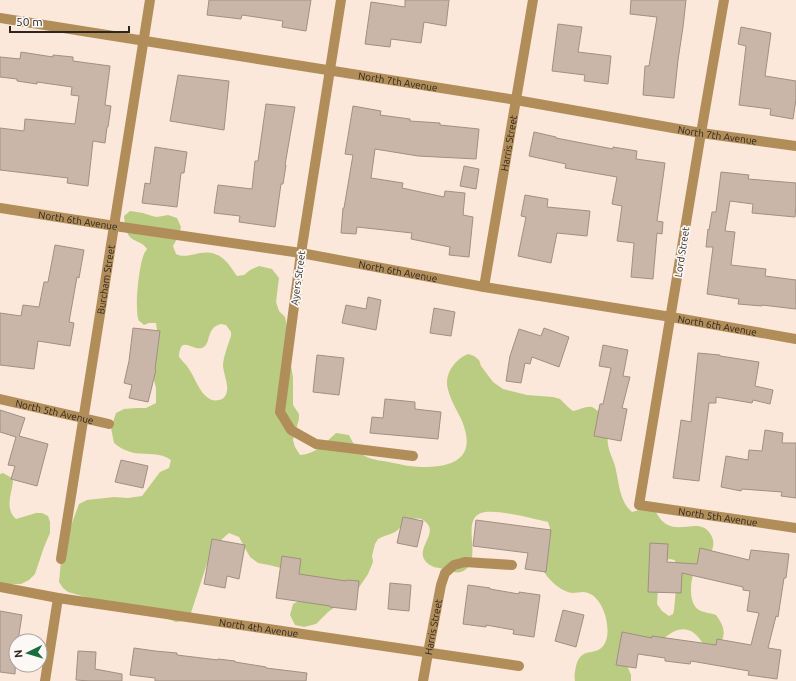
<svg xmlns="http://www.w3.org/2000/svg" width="796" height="681" viewBox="0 0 796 681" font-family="Ubuntu,sans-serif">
<rect width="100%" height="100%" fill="#fbe8da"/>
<path fill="#bacc81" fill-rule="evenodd" d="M130 211 143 213 152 216 157 217 168 215 177 218 181 227 178 237 173 246 176 254C189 261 204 245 221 257 228 262 232 269 237 276L244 275 250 270 259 266 272 269 279 278 276 302 279 311 285 317 287 326V344L293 377V405L299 414V419L293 440 295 447 300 455C316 454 325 443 336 433L349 435C358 453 362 458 383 461 395 463 409 467 422 467 454 467 477 458 462 421 457 410 449 398 447 385 446 371 456 359 468 354L474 356 479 360 481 366 493 382 503 389 527 395 553 397 560 399 568 407 573 411C579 410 586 406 592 407 599 410 605 419 607 426 608 432 607 439 608 445 609 452 613 459 615 466 619 481 619 501 632 512L639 510 642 504 653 507C657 514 661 522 668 525 681 532 699 519 709 532 711 534 712 537 713 540 716 555 700 559 695 570 690 580 688 604 699 610 704 613 711 613 716 615 725 627 727 636 717 648H706C702 642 696 632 688 630 674 626 662 640 653 649L636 645 626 663 631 675V681H575C574 676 575 671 576 666 582 644 596 659 605 643 612 630 604 598 588 593 583 591 577 593 573 593 561 592 550 581 544 572L550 528 548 522C534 519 491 507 479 514 462 523 482 558 465 570 462 572 458 573 454 572 452 572 450 570 448 570 439 567 430 569 424 559 417 546 441 531 423 520 419 518 413 518 409 521 403 523 400 529 395 532 389 535 383 536 378 539L375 544 372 556 373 562 368 574 356 592 328 612 316 624 304 627 295 625 290 615 293 604 301 600 297 572 269 565 258 563 250 557 239 537 229 533 212 548 190 616 183 621 176 622 158 615 110 604 68 592 63 588 59 582 62 550 79 504 87 500 114 497 128 498 142 496 160 472 169 468 171 460C160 452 147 455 134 453 126 451 120 448 114 443L111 428 116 413 124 409 137 408H146L156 403V388L153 376 158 337 156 323H149L144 325C144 325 140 321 139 321 134 311 139 265 144 254 145 252 145 252 147 249 144 244 140 243 134 240 125 235 125 225 124 216ZM221 324 226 325 231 332V336C228 345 223 358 223 366 224 375 228 383 227 391 226 396 224 399 219 400 203 404 196 379 189 369 186 364 182 361 179 357 180 334 192 351 202 348 212 344 205 328 221 324ZM670 559 674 560 677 563 679 566 676 588 674 610 673 614 669 616 662 611 657 604 659 572 666 560Z
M3 473 12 478 13 481C12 494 4 508 16 519L36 513H42L48 516 50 522V533L44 547 35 574 29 580 21 584H0V474Z"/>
<path fill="#c9b6a9" stroke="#a18f83" d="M209 0H311L306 31 282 27 283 21 242 15 241 19 207 15Z
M405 0H449L446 26 424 22 421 43 391 39 390 47 365 44 371 2 405 7Z
M631 0H686L683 27 678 60 674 98 643 95 645 66H649L657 17 630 14Z
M558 24 582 27 578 52 611 56 608 84 584 81 585 75 552 71Z
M741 27 771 33 765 76 796 81V99L793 119 770 115 771 109 739 105 746 46 738 44Z
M21 52 53 57V55L73 57V61L110 66 105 105 111 106 108 127H107L105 143 93 141 88 186 67 183 68 178 0 170V128L24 131 25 119 75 124 79 96 71 95 72 87 37 82V84L17 81V79L0 77V57L20 59Z
M178 75 229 81 224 130 170 121Z
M266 104 295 107 285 165H286L283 184H281L275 227 239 222 240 216 214 213 218 185 252 189 255 161H258Z
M353 106 381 111 380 115 410 119V121L440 123V125L479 129 476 159 418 156 375 149 371 178 403 183 402 188 444 197 445 191 465 193 463 215 473 217 469 257 449 255 450 247 411 239 412 233 357 227 356 234 341 233 343 208H344L353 155 345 154Z
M534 132 556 137V138L613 149V147L637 151 636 159 665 163 657 221 663 222 662 234 657 233 653 279 631 277 634 243 617 241 622 206 612 204 617 177 565 168 566 164 529 156Z
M155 147 187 152 184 173H181L177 207 142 203 145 183 150 184Z
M464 166 479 169 476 189 460 186Z
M721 172 749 175 748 179 796 183V205L795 217 752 213 753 204 730 201 725 231 735 232 731 265 766 269 765 276 796 280V309L762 305V306L738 304 739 299 707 294 713 247H706L708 229 709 230 712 212H716Z
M525 195 548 199 547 207 590 211 587 236 557 233 551 263 518 256 526 217 521 216Z
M55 245 84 250 79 278 77 277 69 322 74 323 70 346 38 341 34 369 0 365V313L21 316 23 305 39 307 44 282H48Z
M368 297 381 300 376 330 342 323 346 305 366 309Z
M434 308 455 312 451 336 430 333Z
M133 328 160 331 155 369 156 370 148 402 129 398 132 385 124 383 129 361Z
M544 328 569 337 559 367 532 357 530 364 525 363 521 383 506 381 510 356 519 329 541 336Z
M603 345 628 350 623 376 630 377 622 408 627 409 621 441 594 436 600 404H603L611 368 599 366Z
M698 353 720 355V356L759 362 755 386 773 390 770 404 753 400 752 403 716 397V403H709L699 481 673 478 681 420 691 422Z
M317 355 344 358 339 395 313 392Z
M385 399 415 402V409L441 412 438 439 370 433 372 417 383 418Z
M0 410 25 418 19 436 48 444 37 486 11 479 15 466 8 465 16 437 0 432Z
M765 430 783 433 782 443H796V498L781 496 782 492 742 489 741 491 721 487 726 456 748 460 749 450 762 451Z
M121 460 148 466 143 488 115 482Z
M403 517 423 521 417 547 397 543Z
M476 520 551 530 546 572 525 569 528 553 473 546Z
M212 539 245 545 239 579 227 576 225 588 204 584Z
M650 543 668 544 667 562 697 564 700 548 749 560 751 550 789 554 786 578H784L778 617 776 616 768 648 781 650 777 679 748 675 749 671 691 661 690 664 665 661V658L638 654 636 668 616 665 622 632 652 638V636L716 645 717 639 751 645 759 613 747 611 750 591 743 590V587L682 573 681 593 648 592Z
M282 556 301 559 299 574 346 581V580L359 581 356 610 330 607V606L276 598Z
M390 583 411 585 409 611 388 609Z
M468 585 490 588V589L519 594V592L540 595 534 637 513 634 514 630 486 625V627L463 624Z
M563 610 584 615 576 647 555 641Z
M0 611 22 615 18 641H16L15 674 0 672Z
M134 648 155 651 177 653V655L218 660V659L235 661V662L266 667V668L307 673 306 681H155V678L130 675Z
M78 651 96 652 95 669 122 674V681H90L76 680Z"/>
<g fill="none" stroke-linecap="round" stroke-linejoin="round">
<g stroke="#b18d59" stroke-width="10">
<path d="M341 0 301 253 280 412 291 430 316 444 413 456"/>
<path id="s1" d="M724 0 701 133 639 505 796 528"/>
<path id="s2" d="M0 208 115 226 301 253 484 287 671 317 796 339"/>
<path id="s3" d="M484 287 533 0"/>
<path id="s4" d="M0 399 109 424"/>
<path id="s5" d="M61 559 150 0"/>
<path id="s6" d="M0 587 58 598 519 666"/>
<path d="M45 681 58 598"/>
<path id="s7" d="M423 681 428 653 441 585 445 573 454 565 465 562 512 565"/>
</g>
<path stroke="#b18d59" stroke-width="10" id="s8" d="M0 18 516 100 701 133 796 146"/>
</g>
<g text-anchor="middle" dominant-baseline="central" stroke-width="3.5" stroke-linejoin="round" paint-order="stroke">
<g font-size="10" fill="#2c2520" stroke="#fcf8f5">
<text stroke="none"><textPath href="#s8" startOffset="403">North 7th Avenue</textPath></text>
<text stroke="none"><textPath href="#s8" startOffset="727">North 7th Avenue</textPath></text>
<text stroke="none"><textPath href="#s3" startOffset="146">Harris Street</textPath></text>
<text stroke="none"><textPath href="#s2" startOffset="79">North 6th Avenue</textPath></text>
<text transform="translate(682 252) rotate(-81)">Lord Street</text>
<text stroke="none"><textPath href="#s2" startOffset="403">North 6th Avenue</textPath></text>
<text transform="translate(298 278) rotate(-82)">Ayers Street</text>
<text stroke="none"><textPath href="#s5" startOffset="283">Burcham Street</textPath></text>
<text stroke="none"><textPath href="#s2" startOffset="727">North 6th Avenue</textPath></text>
<text stroke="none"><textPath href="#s4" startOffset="56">North 5th Avenue</textPath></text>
<text stroke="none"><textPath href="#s1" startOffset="592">North 5th Avenue</textPath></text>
<text stroke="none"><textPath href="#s7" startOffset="55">Harris Street</textPath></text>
<text stroke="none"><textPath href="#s6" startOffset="262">North 4th Avenue</textPath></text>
</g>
</g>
<g transform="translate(28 653) rotate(265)"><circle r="19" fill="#fcf8f5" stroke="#a9a4a0"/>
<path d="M0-3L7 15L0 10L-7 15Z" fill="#186c3e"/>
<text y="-6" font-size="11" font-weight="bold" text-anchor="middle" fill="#2c2520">N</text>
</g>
<path d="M10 26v6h119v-6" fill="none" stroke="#2c2520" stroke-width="2"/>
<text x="16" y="26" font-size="12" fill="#2c2520" stroke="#fcf8f5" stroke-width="3" paint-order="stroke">50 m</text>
</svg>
